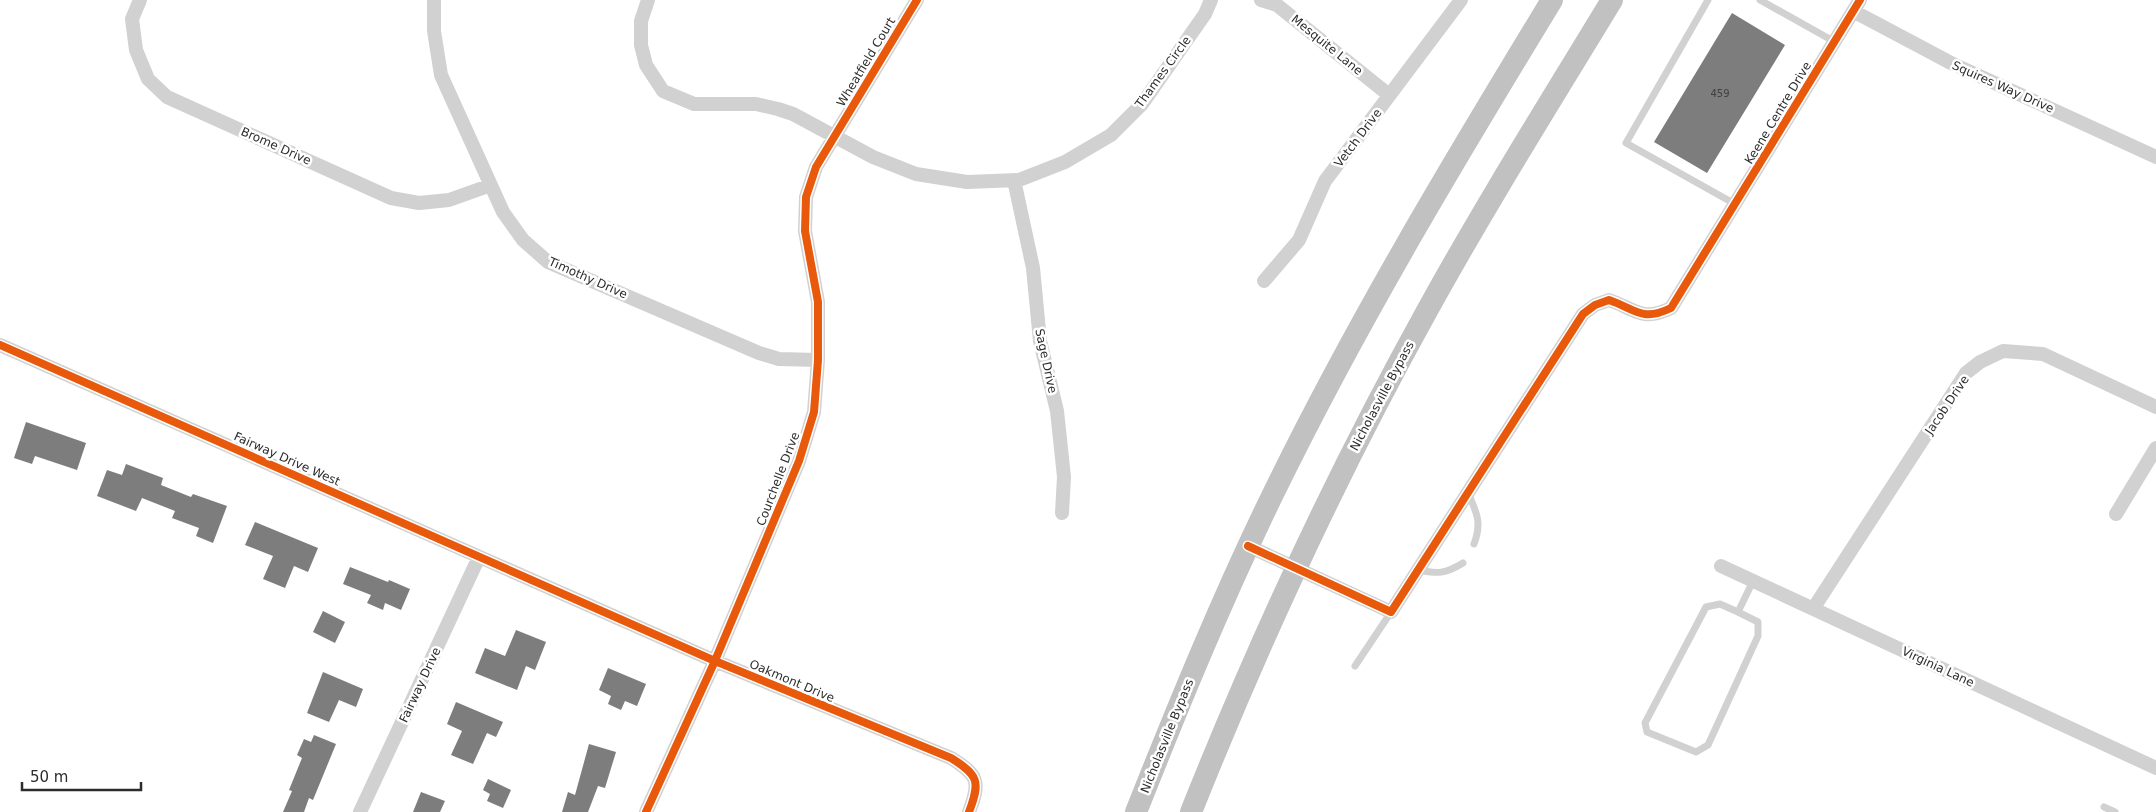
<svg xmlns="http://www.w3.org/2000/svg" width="2156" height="812" viewBox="0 0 2156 812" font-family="'DejaVu Sans',sans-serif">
<rect width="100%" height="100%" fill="#fff"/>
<path fill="#7d7d7d" d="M1732 13 1785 45 1707 173 1654 142Z
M26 422 86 443 77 470 35 456 32 464 14 458Z
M126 464 163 478 161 485 191 497 193 494 227 506 213 543 196 536 199 528 172 518 175 511 142 498 136 511 97 496 107 470 122 475Z
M255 522 318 548 308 572 294 566 285 588 263 579 273 556 245 545Z
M350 567 388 582 389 580 410 589 401 610 385 603 383 610 367 603 371 595 343 584Z
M323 611 345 622 335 643 313 632Z
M516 630 546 642 535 670 526 666 517 690 475 673 485 648 505 656Z
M608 668 646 684 637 706 625 701 621 710 608 704 611 696 599 690Z
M323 672 363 689 356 707 339 700 329 722 307 713Z
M456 702 503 722 496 737 487 733 473 764 451 755 462 731 447 724Z
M314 735 336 744 313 800 309 798 304 812H283L292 791 289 790 302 758 297 755 304 739 311 742Z
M589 744 616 752 605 788 598 786 588 812H562L568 792 575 795Z
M488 779 511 790 503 808 487 801 490 794 483 790Z
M421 792 445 801 440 812H413Z"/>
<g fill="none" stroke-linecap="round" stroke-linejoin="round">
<path stroke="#d1d1d1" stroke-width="7" d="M1708 0 1626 143 1735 204
M1760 0 1835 42
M1468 493C1477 513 1482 523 1474 544
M1418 570C1438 574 1445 574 1463 563
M1738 612 1758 622V636L1708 745 1696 752 1647 732 1645 723 1706 607 1720 604 1738 612 1753 581
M1355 666 1391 612
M2104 807 2115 812"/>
<path stroke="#d1d1d1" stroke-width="14" d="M140 0 132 19 136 50 148 79 167 97 391 198 419 203 449 200 491 185
M434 0V31L441 75 503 212 523 240 548 262 759 353 779 359 818 360
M648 0 641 21V45L646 65 663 91 694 104H756L778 109 793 114 873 157 916 174 967 182 1019 180 1065 162 1111 135 1142 104 1205 14 1211 0
M1261 0 1277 5 1389 95
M1853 11 1951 63 2156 157
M1014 180 1033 268 1040 341 1057 411 1064 477 1062 513
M1264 281 1299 240 1325 181 1461 0
M0 345 715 661 951 758C978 775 981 781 969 812
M2116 514 2156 448
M1248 546 1391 612 1583 314 1595 305 1609 300C1637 310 1642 322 1671 308L1860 0
M1721 566 2156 768
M1813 609 1966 373 1980 362 2003 351 2043 354 2156 407
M360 812 479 557
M646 812 714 663 799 461 814 412 818 360V302L805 231 806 197 816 167 917 0"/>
<path stroke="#c1c1c1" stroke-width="22" d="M1136 812C1179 704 1223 596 1274 492 1357 322 1454 161 1552 0
M1191 812C1260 639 1338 471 1428 309 1486 204 1550 102 1612 0"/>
<g stroke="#fff" stroke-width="11">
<path id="cycleway" d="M0 345 715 661 951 758C978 775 981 781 969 812
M1248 546 1391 612 1583 314 1595 305 1609 300C1637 310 1642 322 1671 308L1860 0
M646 812 714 663 799 461 814 412 818 360V302L805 231 806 197 816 167 917 0"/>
</g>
<use href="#cycleway" stroke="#e8590c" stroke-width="8"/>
</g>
<g text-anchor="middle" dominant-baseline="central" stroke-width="5" stroke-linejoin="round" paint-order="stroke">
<g font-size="10" fill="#404040">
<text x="1720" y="93">459</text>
</g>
<g font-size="12" fill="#2c2c2c" stroke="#fff">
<text transform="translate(1327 45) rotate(39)">Mesquite Lane</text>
<text transform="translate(866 62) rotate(-59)">Wheatfield Court</text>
<text transform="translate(1163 72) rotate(-54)">Thames Circle</text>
<text transform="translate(2003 87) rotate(24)">Squires Way Drive</text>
<text transform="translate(1778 113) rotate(-59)">Keene Centre Drive</text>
<text transform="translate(1358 138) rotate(-53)">Vetch Drive</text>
<text transform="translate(276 146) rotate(24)">Brome Drive</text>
<text transform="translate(588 278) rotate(24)">Timothy Drive</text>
<text transform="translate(1046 361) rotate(78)">Sage Drive</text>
<text transform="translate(1382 396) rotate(-62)">Nicholasville Bypass</text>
<text transform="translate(1947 405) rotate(-56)">Jacob Drive</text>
<text transform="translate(287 459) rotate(24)">Fairway Drive West</text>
<text transform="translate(778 479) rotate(-69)">Courchelle Drive</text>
<text transform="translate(1938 667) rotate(25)">Virginia Lane</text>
<text transform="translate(792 681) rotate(23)">Oakmont Drive</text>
<text transform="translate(420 685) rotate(-65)">Fairway Drive</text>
<text transform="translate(1167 736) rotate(-68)">Nicholasville Bypass</text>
</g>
</g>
<path d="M22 782v8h119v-8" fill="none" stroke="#2c2c2c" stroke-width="2.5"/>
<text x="30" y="782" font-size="15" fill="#2c2c2c" stroke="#ffffff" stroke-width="4" paint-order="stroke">50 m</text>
</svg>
